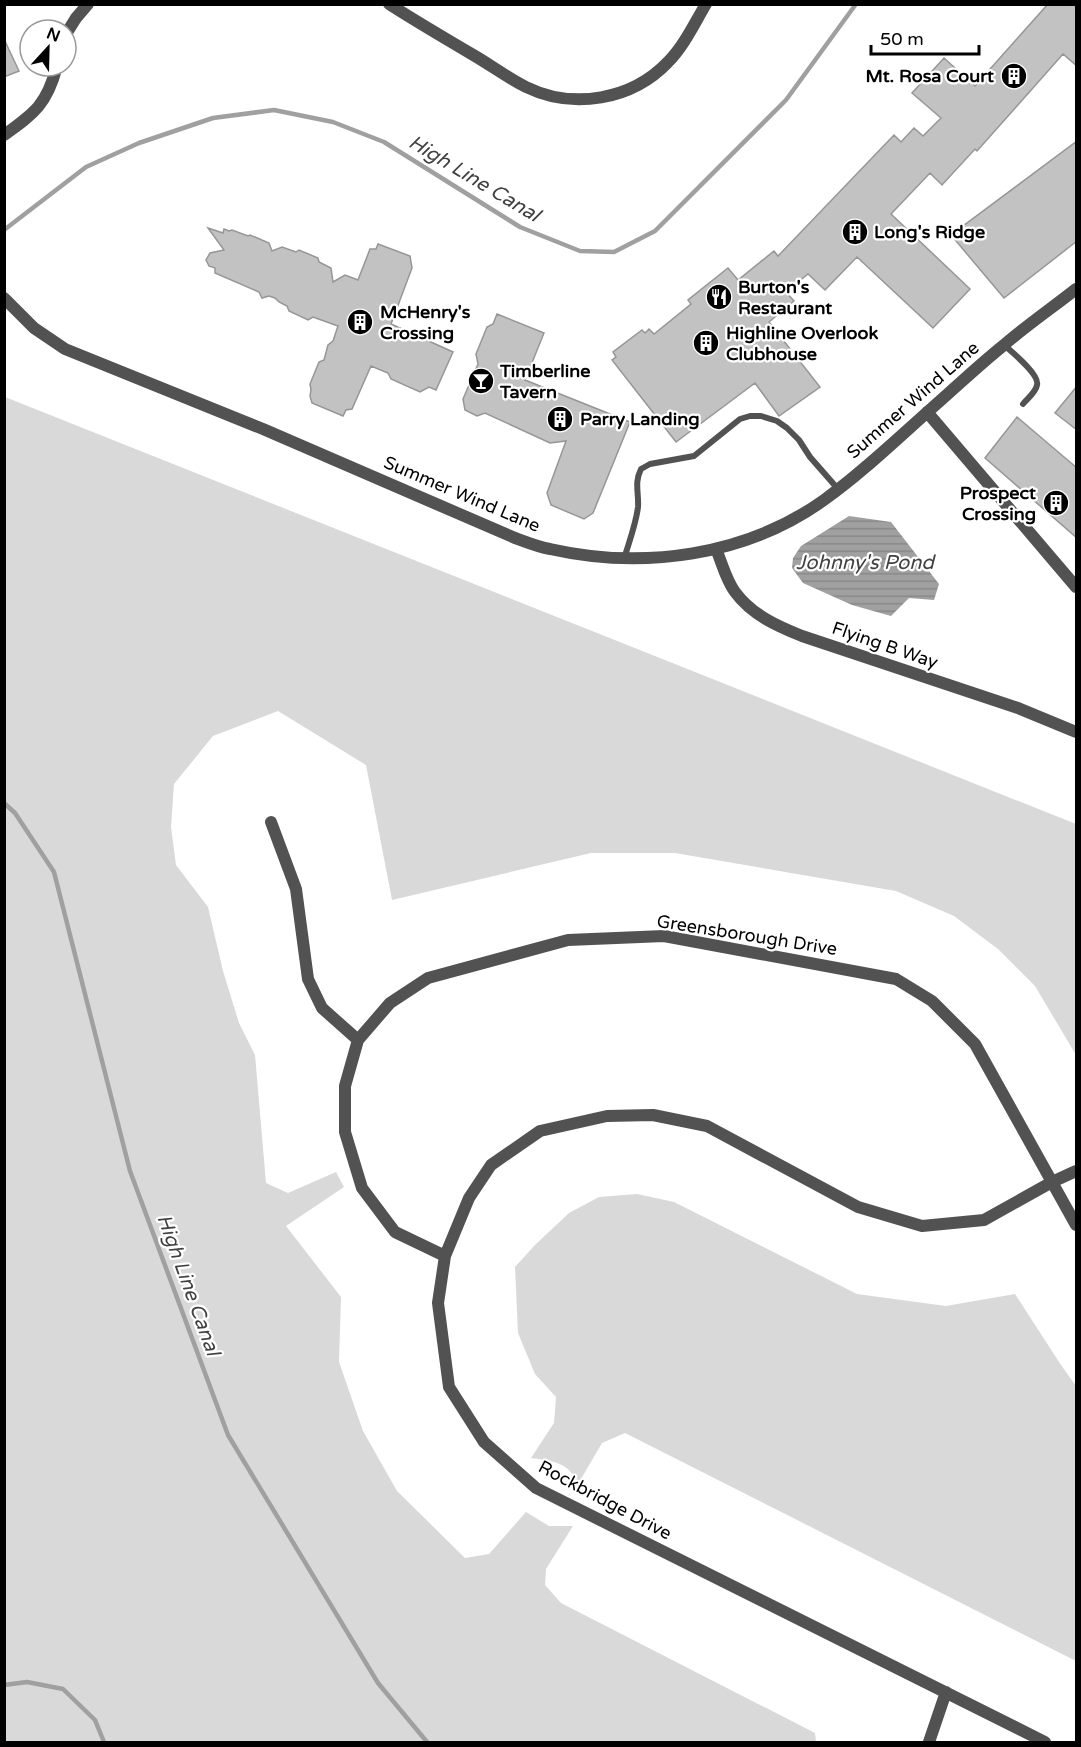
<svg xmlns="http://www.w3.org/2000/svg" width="1081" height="1747" viewBox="0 0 1081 1747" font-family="'Varela Round',sans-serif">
<defs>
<pattern id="water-rules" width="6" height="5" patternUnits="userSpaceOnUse" patternTransform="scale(1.5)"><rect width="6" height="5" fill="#a0a0a0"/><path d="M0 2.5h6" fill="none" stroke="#888"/></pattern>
</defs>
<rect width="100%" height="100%" fill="#fff"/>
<path fill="#d9d9d9" d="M5 397 1076 824V1055L1035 986 998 949 954 916 896 891 675 853H591L392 900 366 765 278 711 213 736 174 784 171 827 176 865 208 907 223 971 239 1023 255 1055 266 1183 288 1193 336 1172 344 1187 286 1226 341 1297 339 1362 363 1431 397 1491 465 1558 489 1554 526 1512 549 1526H573L546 1569 545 1585 561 1603 815 1733 816 1742H5Z
M637 1194 674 1202 857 1294 946 1306 1015 1294 1061 1365 1076 1386V1661L625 1433 602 1443 578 1484C569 1462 553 1461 531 1458L554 1423 556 1397 535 1374 518 1333 515 1267 535 1245 569 1213 599 1197Z"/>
<path fill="url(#water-rules)" d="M849 516 891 522 939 584 934 600 909 598 891 616 852 605 803 583 792 568 793 558 801 546Z"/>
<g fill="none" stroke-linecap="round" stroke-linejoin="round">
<path stroke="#a0a0a0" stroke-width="4.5" d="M4 230 86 167 139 143 213 118 274 110 333 122 384 142 520 227 580 251 614 252 655 231 786 100 856 4
M4 803 15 813 54 872 130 1171 228 1435 378 1683 427 1742
M4 1685 27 1682 63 1689 95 1720 104 1742"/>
</g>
<path fill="#c2c2c2" stroke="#969696" stroke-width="1.5" d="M1048 4H1073L1077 8V66L1063 54 977 151 975 149 942 185 930 173 891 214 970 289 933 328 857 257 825 290 808 274 786 292 794 301 769 322 820 387 779 416 755 383 676 442 612 360 616 357 613 352 642 330 645 333 649 329 654 334 691 304 688 300 728 268 738 280 774 251 778 256 894 135 901 142 914 128 923 136 941 118 912 93 944 58 975 86Z
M4 39 19 71 4 77Z
M1077 141V241L1004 298 951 235Z
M208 228 223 233 224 229 229 231 232 230 248 236 250 235 269 243 272 251 282 247 296 252 299 250 318 258 319 262 331 268 333 282 345 275 358 280 370 249H376L378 244 410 256 412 268 391 324 453 352 436 390 429 387 420 392 391 379 388 373 371 366 352 409 346 410 343 416 312 403 310 396 311 390 310 384 319 362 324 360 328 345 333 341 338 326 313 317 308 320 289 311 287 306 279 302 275 298 269 296 262 298 259 292 215 273V268L209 266 206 260 210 253 224 250Z
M497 314 544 333 525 380 630 422 593 513 584 519 551 505 547 493 566 441 550 443 485 413 477 416 465 410 463 399 478 364 476 354 487 327 493 324Z
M1077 386V430L1055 413Z
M1017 417 1077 468V538L985 458Z"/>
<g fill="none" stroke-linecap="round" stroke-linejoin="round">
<path stroke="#525252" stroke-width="6" d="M1004 345C1012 352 1040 375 1037 385 1036 392 1027 399 1023 404
M624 559C629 542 636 524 638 507 639 493 634 483 641 469L650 464 694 456 740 419 750 416H761L777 421 787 428 799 440 810 457 838 489"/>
<path stroke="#525252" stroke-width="12" d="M389 4C417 22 446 39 475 56 492 66 508 78 526 87 573 110 632 100 668 62 684 46 694 24 706 4
M66 34 76 18 88 4
M4 135C35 113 47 104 57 66
M4 298 34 328 65 349 263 429 515 538C526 542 538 547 550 549 643 570 746 556 824 500 862 473 897 439 932 408 956 387 979 365 1004 345 1027 325 1052 308 1076 289
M927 412 1076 587
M716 549C722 563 726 580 735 592 752 615 777 626 802 636L1018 708 1076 732
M271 822 296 889 308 979 322 1008 358 1040
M445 1256 395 1232 362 1188 345 1132V1086L358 1040 390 1003 428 978 568 940 664 936 896 979 932 1001 975 1044 1076 1225
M929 1742 946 1692
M1045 1742 536 1488 484 1442 449 1387 438 1303 445 1256 469 1198 491 1165 540 1131 607 1116 653 1115 707 1126 858 1207 922 1226 984 1220 1052 1182 1076 1171"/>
</g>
<defs>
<g id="building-disc" transform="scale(1.35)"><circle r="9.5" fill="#000" stroke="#fff"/><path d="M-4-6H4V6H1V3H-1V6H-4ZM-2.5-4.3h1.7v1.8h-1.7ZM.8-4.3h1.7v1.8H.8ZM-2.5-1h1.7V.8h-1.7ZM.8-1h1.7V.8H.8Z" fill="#fff"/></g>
<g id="restaurant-disc" transform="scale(1.35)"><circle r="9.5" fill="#000" stroke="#fff"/><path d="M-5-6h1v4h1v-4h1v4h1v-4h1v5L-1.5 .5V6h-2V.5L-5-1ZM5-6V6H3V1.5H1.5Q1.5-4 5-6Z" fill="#fff"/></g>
<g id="bar-disc" transform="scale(1.35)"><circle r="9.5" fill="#000" stroke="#fff"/><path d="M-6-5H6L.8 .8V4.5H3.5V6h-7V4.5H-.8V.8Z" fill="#fff"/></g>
</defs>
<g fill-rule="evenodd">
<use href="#building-disc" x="1014" y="76"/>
<use href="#building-disc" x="855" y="232"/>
<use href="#restaurant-disc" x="719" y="297"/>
<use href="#building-disc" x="360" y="322"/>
<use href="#building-disc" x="706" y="343"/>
<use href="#bar-disc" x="481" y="381"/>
<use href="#building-disc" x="560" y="419"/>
<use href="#building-disc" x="1056" y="503"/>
</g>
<g text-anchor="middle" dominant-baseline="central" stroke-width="4.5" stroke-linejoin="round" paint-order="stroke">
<g font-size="18" font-weight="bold" fill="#000" stroke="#fff" text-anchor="start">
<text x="994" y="76" text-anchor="end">Mt. Rosa Court</text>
<text x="874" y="232">Long's Ridge</text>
<text x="738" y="287">Burton's<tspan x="738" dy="21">Restaurant</tspan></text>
<text x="380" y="312">McHenry's<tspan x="380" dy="21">Crossing</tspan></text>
<text x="726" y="333">Highline Overlook<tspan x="726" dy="21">Clubhouse</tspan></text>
<text x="500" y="371">Timberline<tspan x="500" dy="21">Tavern</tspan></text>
<text x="580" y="419">Parry Landing</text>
<text x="1036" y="493" text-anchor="end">Prospect<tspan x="1036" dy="21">Crossing</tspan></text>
</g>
<g font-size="18" fill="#000" stroke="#fff">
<text transform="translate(913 400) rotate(-41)">Summer Wind Lane</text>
<text transform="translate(462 494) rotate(23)">Summer Wind Lane</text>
<text transform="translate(885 645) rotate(19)">Flying B Way</text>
<text transform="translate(747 935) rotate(9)">Greensborough Drive</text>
<text transform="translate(605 1500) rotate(28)">Rockbridge Drive</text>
</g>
<g font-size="20" font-style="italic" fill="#414141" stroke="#fff">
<text transform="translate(474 179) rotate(31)">High Line Canal</text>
<text x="865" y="563">Johnny's Pond</text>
<text transform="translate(188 1285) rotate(70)">High Line Canal</text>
</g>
</g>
<rect width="1081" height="1747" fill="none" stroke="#000000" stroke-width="12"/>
<g transform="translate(48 48) rotate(22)"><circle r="28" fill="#ffffff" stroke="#999999" stroke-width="1.5"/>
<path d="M0-4.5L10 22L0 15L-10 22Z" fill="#000000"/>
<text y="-9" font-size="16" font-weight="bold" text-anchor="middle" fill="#000000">N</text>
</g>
<path d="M871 45v9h108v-9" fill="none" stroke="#000000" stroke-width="3"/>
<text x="880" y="45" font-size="18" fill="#000000" stroke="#ffffff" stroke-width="4.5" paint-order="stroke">50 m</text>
</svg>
